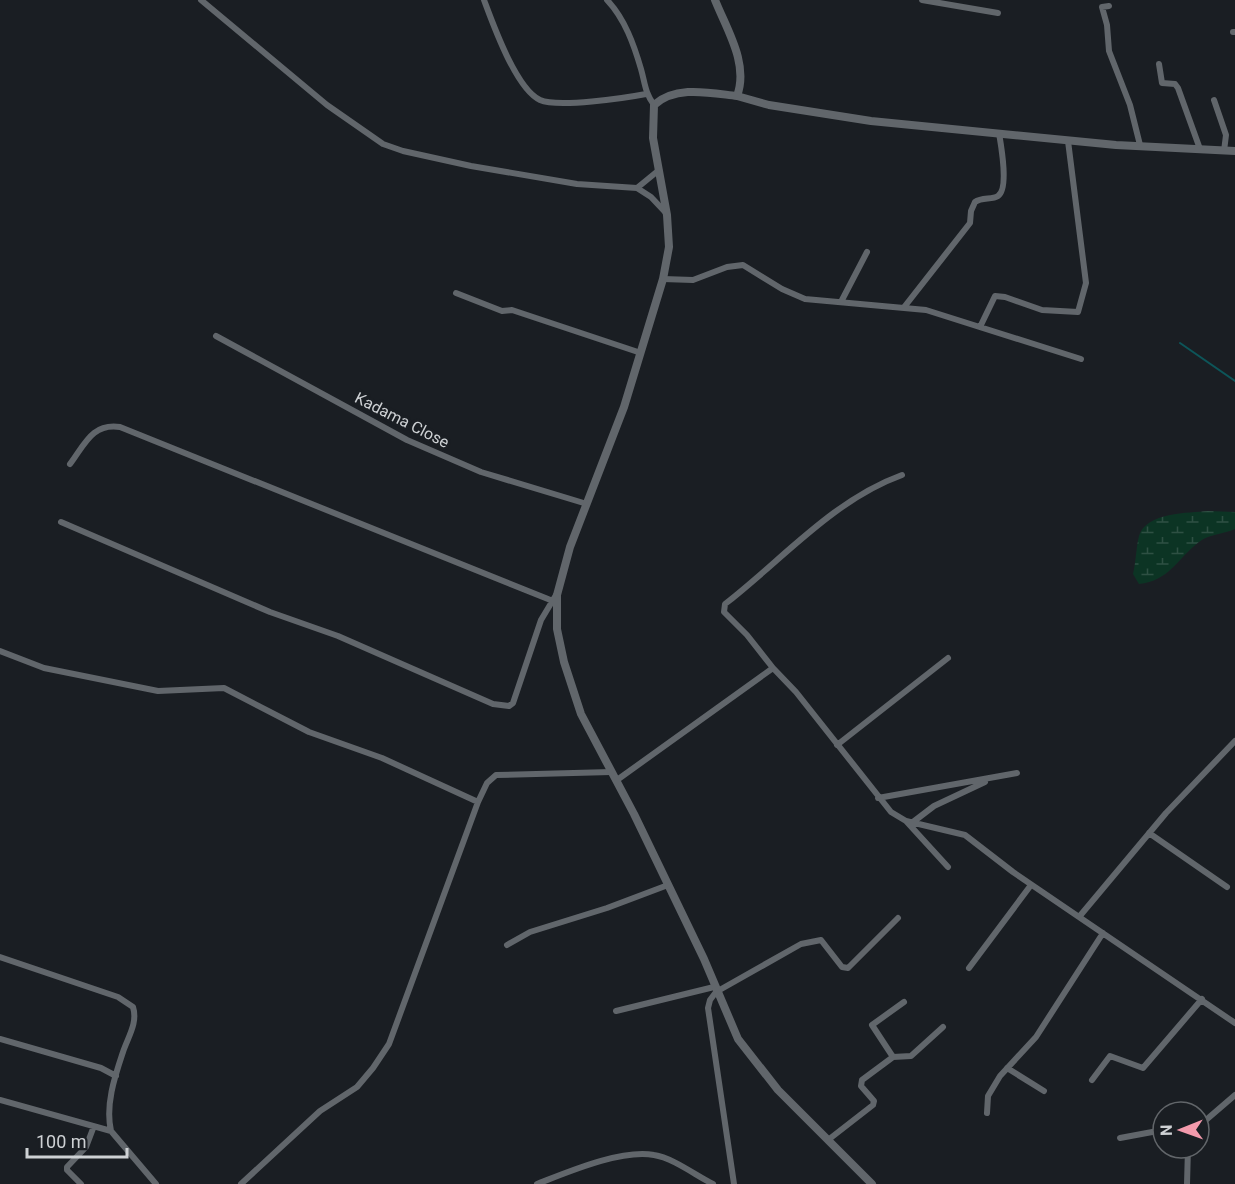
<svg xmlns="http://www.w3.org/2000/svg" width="1235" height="1184" viewBox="0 0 1235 1184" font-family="Roboto,sans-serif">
<defs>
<pattern id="wetland-marsh" width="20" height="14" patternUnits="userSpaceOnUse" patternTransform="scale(1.5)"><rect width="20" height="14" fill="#0c3424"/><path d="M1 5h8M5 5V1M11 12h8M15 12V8" fill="none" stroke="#2e5043"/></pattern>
</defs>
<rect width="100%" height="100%" fill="#1a1e23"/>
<path fill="url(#wetland-marsh)" d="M1208 511 1235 512V529C1224 534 1209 534 1199 542 1177 559 1169 581 1139 584L1133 574C1136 562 1136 548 1139 536 1146 512 1189 513 1208 511Z"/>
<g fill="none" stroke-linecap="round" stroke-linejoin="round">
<path stroke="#0d5559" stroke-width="2" d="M1180 343 1235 381"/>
<path stroke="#61666b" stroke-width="6" d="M201 0 327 105 383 144 403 151 471 166 577 184 637 188 651 197 667 214
M484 0C493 24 516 89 540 100 558 108 625 98 646 94
M607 0C625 19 634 45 641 69 645 83 645 93 654 105
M922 0 998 13
M1109 6 1102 7 1107 25 1109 51 1130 105 1140 145
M1233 32H1235
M1159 64 1162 83 1175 84 1178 88 1200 149
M1214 100 1226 135 1224 151
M637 188 659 170
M663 279 693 280 727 267 743 265 782 289 805 299 926 310 1081 359
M456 293 502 311 512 310 641 353
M842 300 867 252
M905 306 970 223 971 211 975 202C982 197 992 200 998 196 1009 189 1001 145 999 133
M980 327 995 296 1005 297 1042 310 1078 312 1086 283 1068 141
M216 336 407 440 481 472 587 504
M70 464C85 444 92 423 120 427L553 601
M61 522 270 612 338 636 493 704 509 706 513 703 541 620 556 595
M0 651 44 668 158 691 224 688 309 732 382 758 478 802
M773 668 747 635 724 612 725 604C782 560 833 500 902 475
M837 745 948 658
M617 780 773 668 796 692 891 812 906 821 965 835 1013 872 1079 917 1166 813 1235 741
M878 798 1017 773
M906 821 948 867
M913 822 934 806 985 782
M1149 833 1227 887
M1079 917 1235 1023
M507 945 530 932 607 908 668 885
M0 957 118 997 133 1007C138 1023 128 1037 123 1052 115 1076 105 1105 111 1131L156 1184
M969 968 1031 885
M616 1011 714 987
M0 1039 101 1068 116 1076
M893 1057 872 1025 904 1002
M1007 1068 1044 1091
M1092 1080 1110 1056 1143 1068 1202 999
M0 1100 111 1131
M987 1113 988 1096 1000 1076 1036 1037 1103 933
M1199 1126 1235 1095
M1120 1138 1163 1130
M828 1140 873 1105 874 1101 861 1086 862 1080 893 1057 911 1056 943 1027
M81 1184 67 1170V1167L86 1147 94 1126
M241 1184 320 1111 357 1087 373 1068 389 1044 478 802 487 783 496 775 611 772
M537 1184C568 1172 621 1149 654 1155 673 1158 695 1175 713 1184
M734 1184 708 1008 710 1000 716 992 801 944 821 940 842 967 848 968 898 918
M1187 1184 1188 1148"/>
<path stroke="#61666b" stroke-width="8" d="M715 0C727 30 749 64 737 96 710 93 676 85 654 105L653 138 667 215 669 247 663 279 624 407 570 547 557 595V629L564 662 581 714 634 814 704 959 738 1039 778 1090 872 1184
M737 96 769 105 871 121 1116 145 1235 151"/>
</g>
<g text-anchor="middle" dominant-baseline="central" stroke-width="6" stroke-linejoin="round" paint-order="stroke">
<g font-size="16" fill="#ced1d4" stroke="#1a1e23">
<text transform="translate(402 420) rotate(27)">Kadama Close</text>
</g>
</g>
<g transform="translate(1181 1130) rotate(269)"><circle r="28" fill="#1a1e23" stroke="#62666a" stroke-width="1.5"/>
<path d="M0-4.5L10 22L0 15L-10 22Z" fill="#f39aac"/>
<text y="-9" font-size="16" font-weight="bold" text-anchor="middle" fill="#ced1d4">N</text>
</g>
<path d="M27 1148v9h100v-9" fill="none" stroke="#ced1d4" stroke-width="3"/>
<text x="36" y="1148" font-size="18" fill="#ced1d4" stroke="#1a1e23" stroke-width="4.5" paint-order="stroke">100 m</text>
</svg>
